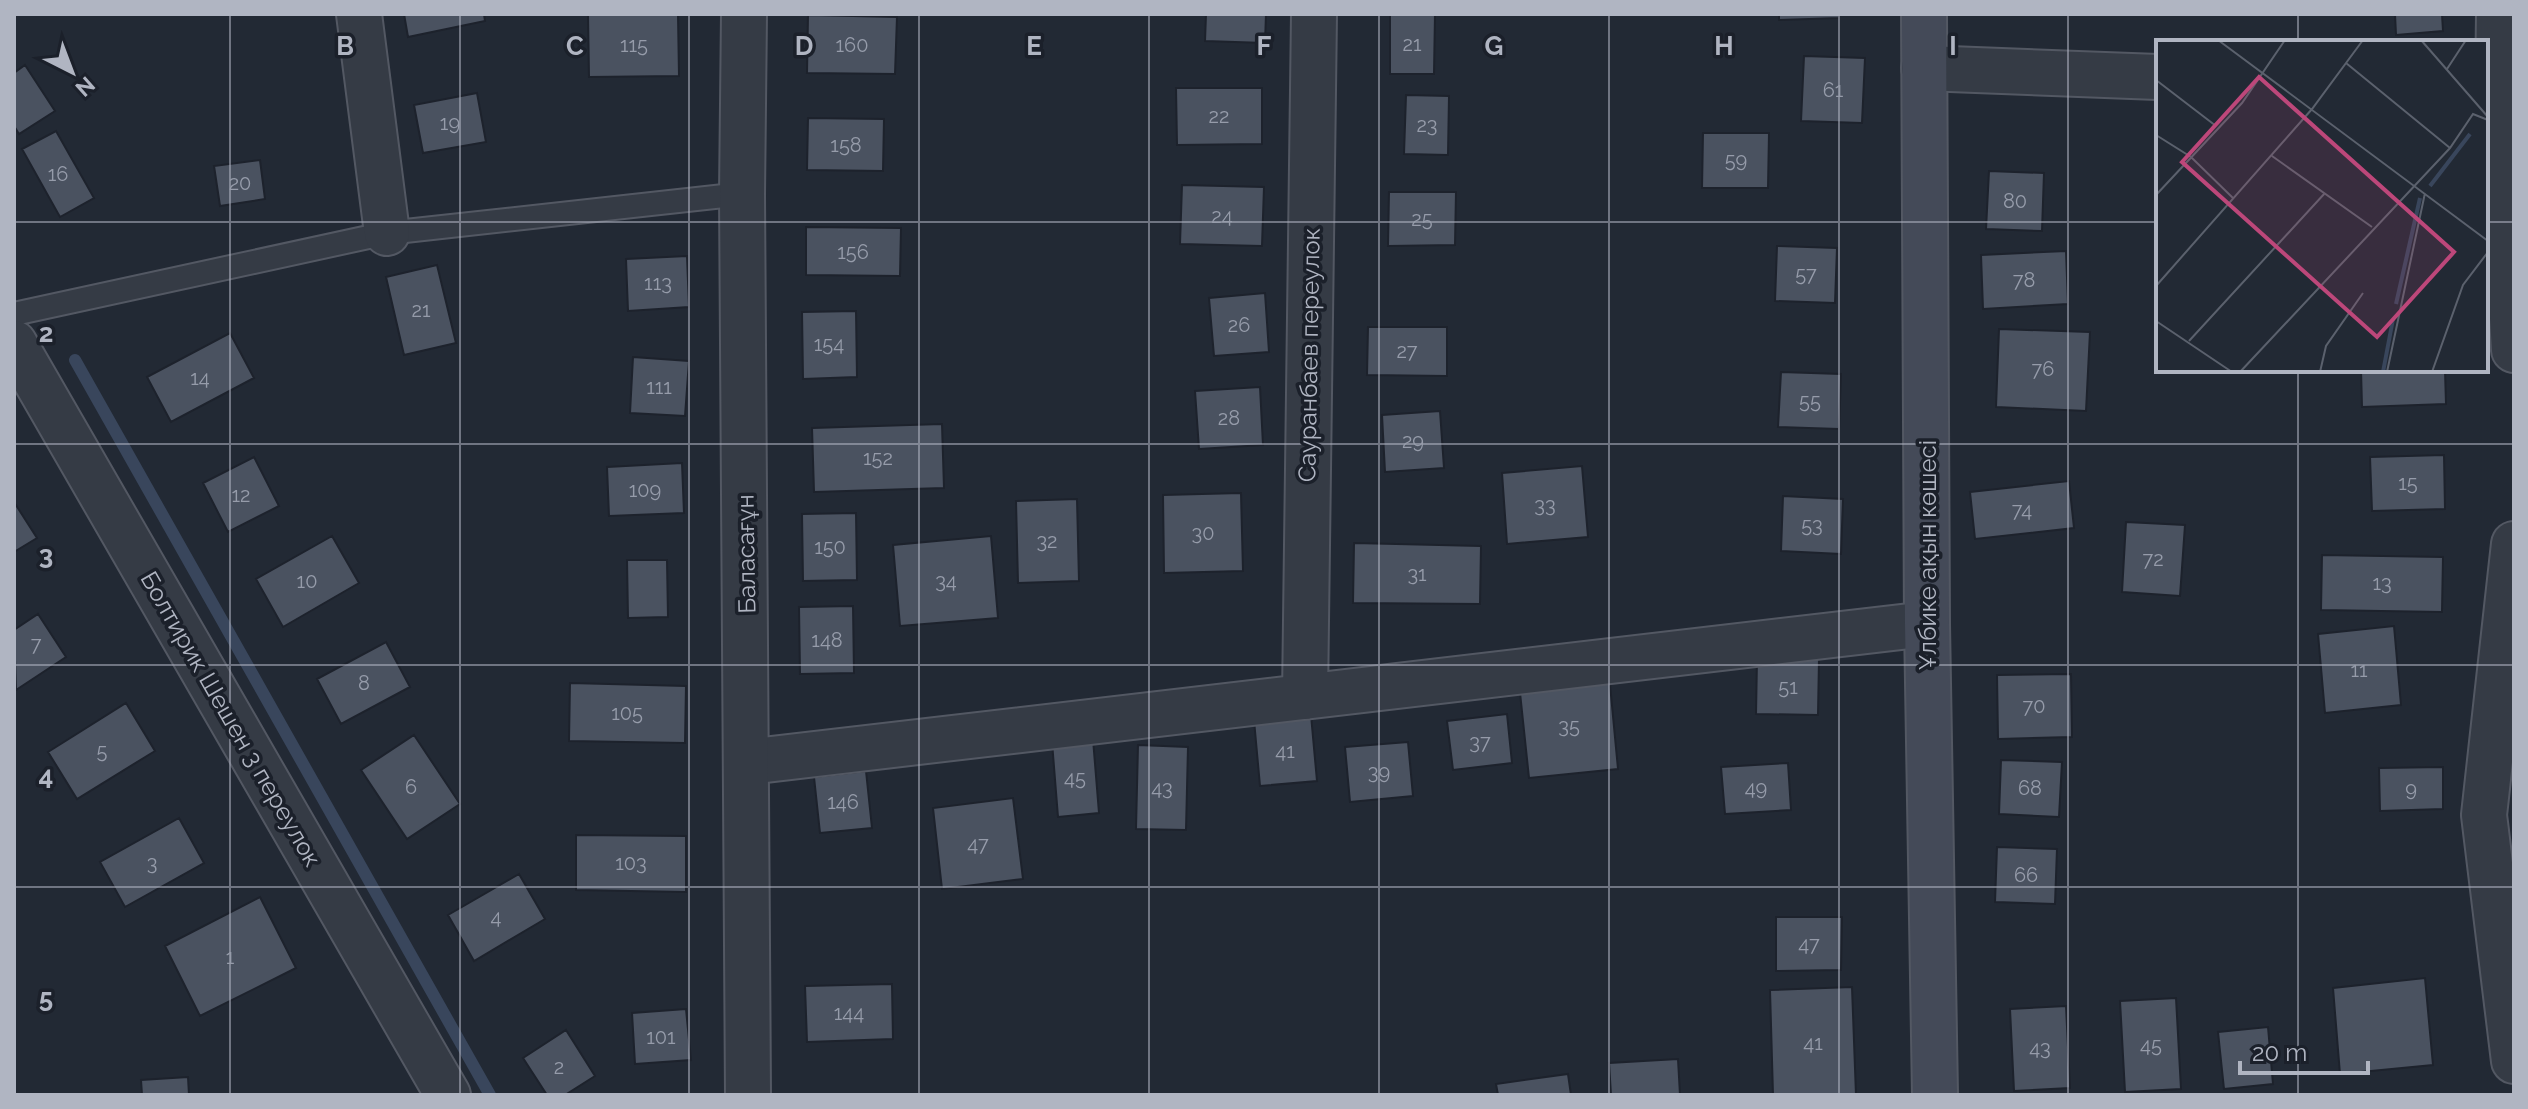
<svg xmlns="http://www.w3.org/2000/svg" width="2528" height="1109" viewBox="0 0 2528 1109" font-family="Raleway,sans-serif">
<rect width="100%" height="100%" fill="#222934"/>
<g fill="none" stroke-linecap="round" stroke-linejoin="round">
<path stroke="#39465c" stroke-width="12" d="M75 360 490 1095"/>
</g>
<path fill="#4a5260" stroke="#1d222c" stroke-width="2" d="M404 14H484L485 21 408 37Z
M588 14H678L679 76 589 77Z
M1206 14H1266L1265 43 1205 41Z
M1390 14H1435L1434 74H1390Z
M1779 14H1839V18L1779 20Z
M2395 14H2442L2443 31 2396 35Z
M808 15 897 17 895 74 807 73Z
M1804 56 1865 58 1862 123 1801 121Z
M25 65 55 111 19 134 14 126V73Z
M1176 88H1262V144L1177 145Z
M477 93 486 142 423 153 414 105Z
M1406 95 1449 96 1448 155 1404 154Z
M808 118 884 119 883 171 807 170Z
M56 131 94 198 60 217 22 149Z
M1703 133H1769L1768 188H1702Z
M260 160 265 199 220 206 214 166Z
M1989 171 2044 173 2042 231 1986 229Z
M1182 185 1264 187 1262 246 1180 244Z
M1389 192H1456L1455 245 1388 246Z
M806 227 901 228 900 276 806 275Z
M1777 246 1837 248 1835 303 1775 301Z
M2066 251 2068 304 1983 309 1981 255Z
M687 256 689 307 628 311 626 259Z
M437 265 456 343 404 355 386 277Z
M1265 293 1269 352 1214 356 1209 298Z
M856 311 857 377 803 379 802 312Z
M1368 327H1447V376L1367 375Z
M1999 329 2090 332 2086 411 1996 407Z
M230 333 254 378 171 422 147 377Z
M633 357 689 361 685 416 630 413Z
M2361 370H2445L2446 404 2362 407Z
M1781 372 1841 374 1839 429 1778 427Z
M1260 387 1263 445 1199 449 1195 391Z
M1440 411 1444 468 1385 472 1382 415Z
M942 424 944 488 814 492 812 428Z
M2444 455 2445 509 2372 511 2370 457Z
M254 457 279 506 228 532 203 483Z
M682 463 684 513 609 516 607 467Z
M1582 466 1588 537 1507 544 1502 473Z
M2069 481 2074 528 1975 539 1970 492Z
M1241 493 1243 571 1164 573 1163 495Z
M1783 496 1843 499 1841 554 1781 551Z
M1077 499 1079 581 1018 583 1016 501Z
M14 502 37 538 14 552Z
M856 513 857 580 803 581 802 514Z
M2126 522 2185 525 2180 596 2122 592Z
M332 536 359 583 283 627 256 579Z
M991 536 998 618 900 626 893 545Z
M1354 543 1481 546 1480 604 1353 603Z
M2322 555 2443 557 2442 612 2321 610Z
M627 560H667L668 617 628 618Z
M853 606 854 673 800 674 799 607Z
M38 614 66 657 16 690 14 630Z
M2394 626 2401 705 2325 713 2318 634Z
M386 642 410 687 341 724 317 679Z
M1757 658 1819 659 1818 715 1756 714Z
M1609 674 1618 769 1529 778 1519 683Z
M2071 674 2072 737 1998 739 1997 675Z
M570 683 686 686 685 743 569 741Z
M126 703 155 751 77 799 48 752Z
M1507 714 1512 763 1453 770 1447 721Z
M1311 715 1317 781 1260 786 1254 720Z
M414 735 460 804 407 839 361 770Z
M1093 739 1099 813 1058 817 1052 742Z
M1408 742 1413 796 1350 802 1345 747Z
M1138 745 1188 747 1186 830 1136 829Z
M2001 760 2062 762 2059 817 1999 814Z
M1788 763 1791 810 1725 814 1721 767Z
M2443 767V809L2380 811 2379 768Z
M866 771 872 828 820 833 814 777Z
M1013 798 1023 879 942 889 933 808Z
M179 818 204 863 125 907 100 862Z
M576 835 686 836V892L576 890Z
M1997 847 2057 849 2055 904 1995 902Z
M519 874 545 919 474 961 448 915Z
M260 897 296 968 200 1016 165 946Z
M1776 917H1842L1841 970 1776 971Z
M2425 978 2433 1065 2340 1074 2333 988Z
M892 984 893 1039 807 1042 805 986Z
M1852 987 1856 1095H1773L1770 990Z
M2176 998 2181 1089 2125 1092 2120 1001Z
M2066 1006 2070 1088 2014 1091 2010 1009Z
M686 1009 691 1060 635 1064 632 1013Z
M2268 1027 2273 1084 2224 1089 2218 1032Z
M566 1030 595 1076 565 1095H547L523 1058Z
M1678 1059 1680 1095H1611L1609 1063Z
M1568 1074 1571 1095H1498L1496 1084Z
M188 1077 189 1095H142L141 1080Z"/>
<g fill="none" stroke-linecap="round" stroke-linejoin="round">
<g stroke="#535863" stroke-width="26">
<path id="service" d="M14 314 387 233 742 194"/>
</g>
<g stroke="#535863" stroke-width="48">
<path id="minor" d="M359 14 387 233
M2499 14 2498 90 2514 350
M1924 68 2158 77
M14 343 448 1095
M2514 544 2484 815 2514 1061
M1305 697 1314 14
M747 762 1927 624"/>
</g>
<g stroke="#535863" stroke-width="48">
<path id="tertiary" d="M744 14 742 194 748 1095"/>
</g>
<g stroke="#535863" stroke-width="48">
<path id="secondary" d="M1924 14 1927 624 1935 1095"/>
</g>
<use href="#service" stroke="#353b45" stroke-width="22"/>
<use href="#minor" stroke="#353b45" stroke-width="44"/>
<use href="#tertiary" stroke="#353b45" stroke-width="44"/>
<use href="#secondary" stroke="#444a58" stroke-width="44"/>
</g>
<path fill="none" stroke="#b0b5c2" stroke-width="2" stroke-opacity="0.55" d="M230 14V1095M460 14V1095M689 14V1095M919 14V1095M1149 14V1095M1379 14V1095M1609 14V1095M1839 14V1095M2068 14V1095M2298 14V42M14 222H2158M2486 222H2514M2298 370V1095M14 444H2514M14 665H2514M14 887H2514"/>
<g text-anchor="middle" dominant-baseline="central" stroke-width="7" stroke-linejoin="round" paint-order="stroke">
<g font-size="20" fill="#969caa">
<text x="1412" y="44">21</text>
<text x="634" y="45">115</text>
<text x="852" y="45">160</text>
<text x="1833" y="90">61</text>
<text x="1219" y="116">22</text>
<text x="450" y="123">19</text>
<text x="1427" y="125">23</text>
<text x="846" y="145">158</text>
<text x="1736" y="160">59</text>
<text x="58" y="174">16</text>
<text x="240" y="183">20</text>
<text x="2015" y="201">80</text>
<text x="1222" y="216">24</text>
<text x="1422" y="219">25</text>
<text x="853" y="252">156</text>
<text x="1806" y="274">57</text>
<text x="2024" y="280">78</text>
<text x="658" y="283">113</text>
<text x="421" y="310">21</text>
<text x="1239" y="325">26</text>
<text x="829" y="344">154</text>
<text x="1407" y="351">27</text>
<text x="2043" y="369">76</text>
<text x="200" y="378">14</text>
<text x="659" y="387">111</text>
<text x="1810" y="401">55</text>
<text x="1229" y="418">28</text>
<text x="1413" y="441">29</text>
<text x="878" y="458">152</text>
<text x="2408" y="483">15</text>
<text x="645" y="490">109</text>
<text x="241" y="495">12</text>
<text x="1545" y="505">33</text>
<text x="2022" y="510">74</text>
<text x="1812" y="525">53</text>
<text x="1203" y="533">30</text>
<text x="1047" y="541">32</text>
<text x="830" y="547">150</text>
<text x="2153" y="559">72</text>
<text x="1417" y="574">31</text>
<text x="307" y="581">10</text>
<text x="946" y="581">34</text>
<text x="2382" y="583">13</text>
<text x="827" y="640">148</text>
<text x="36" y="644">7</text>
<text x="2359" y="670">11</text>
<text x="364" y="683">8</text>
<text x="1788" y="687">51</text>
<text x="2034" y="706">70</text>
<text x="627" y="713">105</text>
<text x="1569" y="726">35</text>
<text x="1480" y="742">37</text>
<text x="102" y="751">5</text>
<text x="1285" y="751">41</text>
<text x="1379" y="772">39</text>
<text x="1075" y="778">45</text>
<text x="411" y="787">6</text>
<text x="1162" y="788">43</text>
<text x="1756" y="788">49</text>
<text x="2030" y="788">68</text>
<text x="2411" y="789">9</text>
<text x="843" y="802">146</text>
<text x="978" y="844">47</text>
<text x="152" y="863">3</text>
<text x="631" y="863">103</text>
<text x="2026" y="875">66</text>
<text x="496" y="917">4</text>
<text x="1809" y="944">47</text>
<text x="230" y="957">1</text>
<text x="849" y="1013">144</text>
<text x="661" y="1037">101</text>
<text x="1813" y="1043">41</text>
<text x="2151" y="1045">45</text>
<text x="2040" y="1048">43</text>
<text x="559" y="1067">2</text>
</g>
<g font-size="24" fill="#b0b5c2" stroke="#1b202a">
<text transform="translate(1309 355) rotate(-89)">Сауранбаев переулок</text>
<text transform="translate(746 554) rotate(-91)">Баласағұн</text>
<text transform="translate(1927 555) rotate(-90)">Ұлбике ақын көшесі</text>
<text transform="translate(231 719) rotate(60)">Болтирик Шешен 3 переулок</text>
</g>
</g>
<g transform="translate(2156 40)">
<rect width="332" height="332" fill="#222934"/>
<path fill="none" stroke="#39465c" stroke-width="4" d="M274 146 314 94M240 264 264 158M227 332 237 279"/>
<path fill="none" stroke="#5b616d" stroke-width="2" d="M62 0 332 201M265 0 332 77M190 23 294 108M291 29 310 0M0 40 60 86M0 95 35 117 78 159M116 116 216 187M0 155 86 63 129 0M0 246 156 69 207 0M0 281 76 332M33 301 169 153M84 332 294 108 317 74 332 80M164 332 170 306 207 253M231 332 269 153M276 332 307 245 332 212"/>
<path fill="#bd477a" fill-opacity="0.15" stroke="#bd477a" stroke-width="4" d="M103 37 298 212 221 297 26 122Z"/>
<rect width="332" height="332" fill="none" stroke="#b0b5c2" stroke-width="4"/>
</g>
<g font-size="26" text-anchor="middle" font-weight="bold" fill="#b0b5c2" stroke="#1b202a" stroke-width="7" stroke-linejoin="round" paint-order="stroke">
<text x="345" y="55">B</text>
<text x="575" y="55">C</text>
<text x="804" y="55">D</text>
<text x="1034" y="55">E</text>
<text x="1264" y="55">F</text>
<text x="1494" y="55">G</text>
<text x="1724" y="55">H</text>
<text x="1953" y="55">I</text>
<text x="46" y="342">2</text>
<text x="46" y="564">3</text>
<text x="46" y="785">4</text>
<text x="46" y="1007">5</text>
</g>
<rect width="2528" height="1109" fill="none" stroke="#b0b5c2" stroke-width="32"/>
<g transform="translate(72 72) rotate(138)" stroke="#1b202a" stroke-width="6" paint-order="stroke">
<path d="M0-6L14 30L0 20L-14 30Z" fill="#b0b5c2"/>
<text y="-12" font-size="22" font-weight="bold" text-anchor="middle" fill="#b0b5c2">N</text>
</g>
<path d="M2240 1061v12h128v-12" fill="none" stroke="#b0b5c2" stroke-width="4"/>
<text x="2252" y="1061" font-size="24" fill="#b0b5c2" stroke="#1b202a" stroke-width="6" paint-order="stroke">20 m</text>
</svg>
